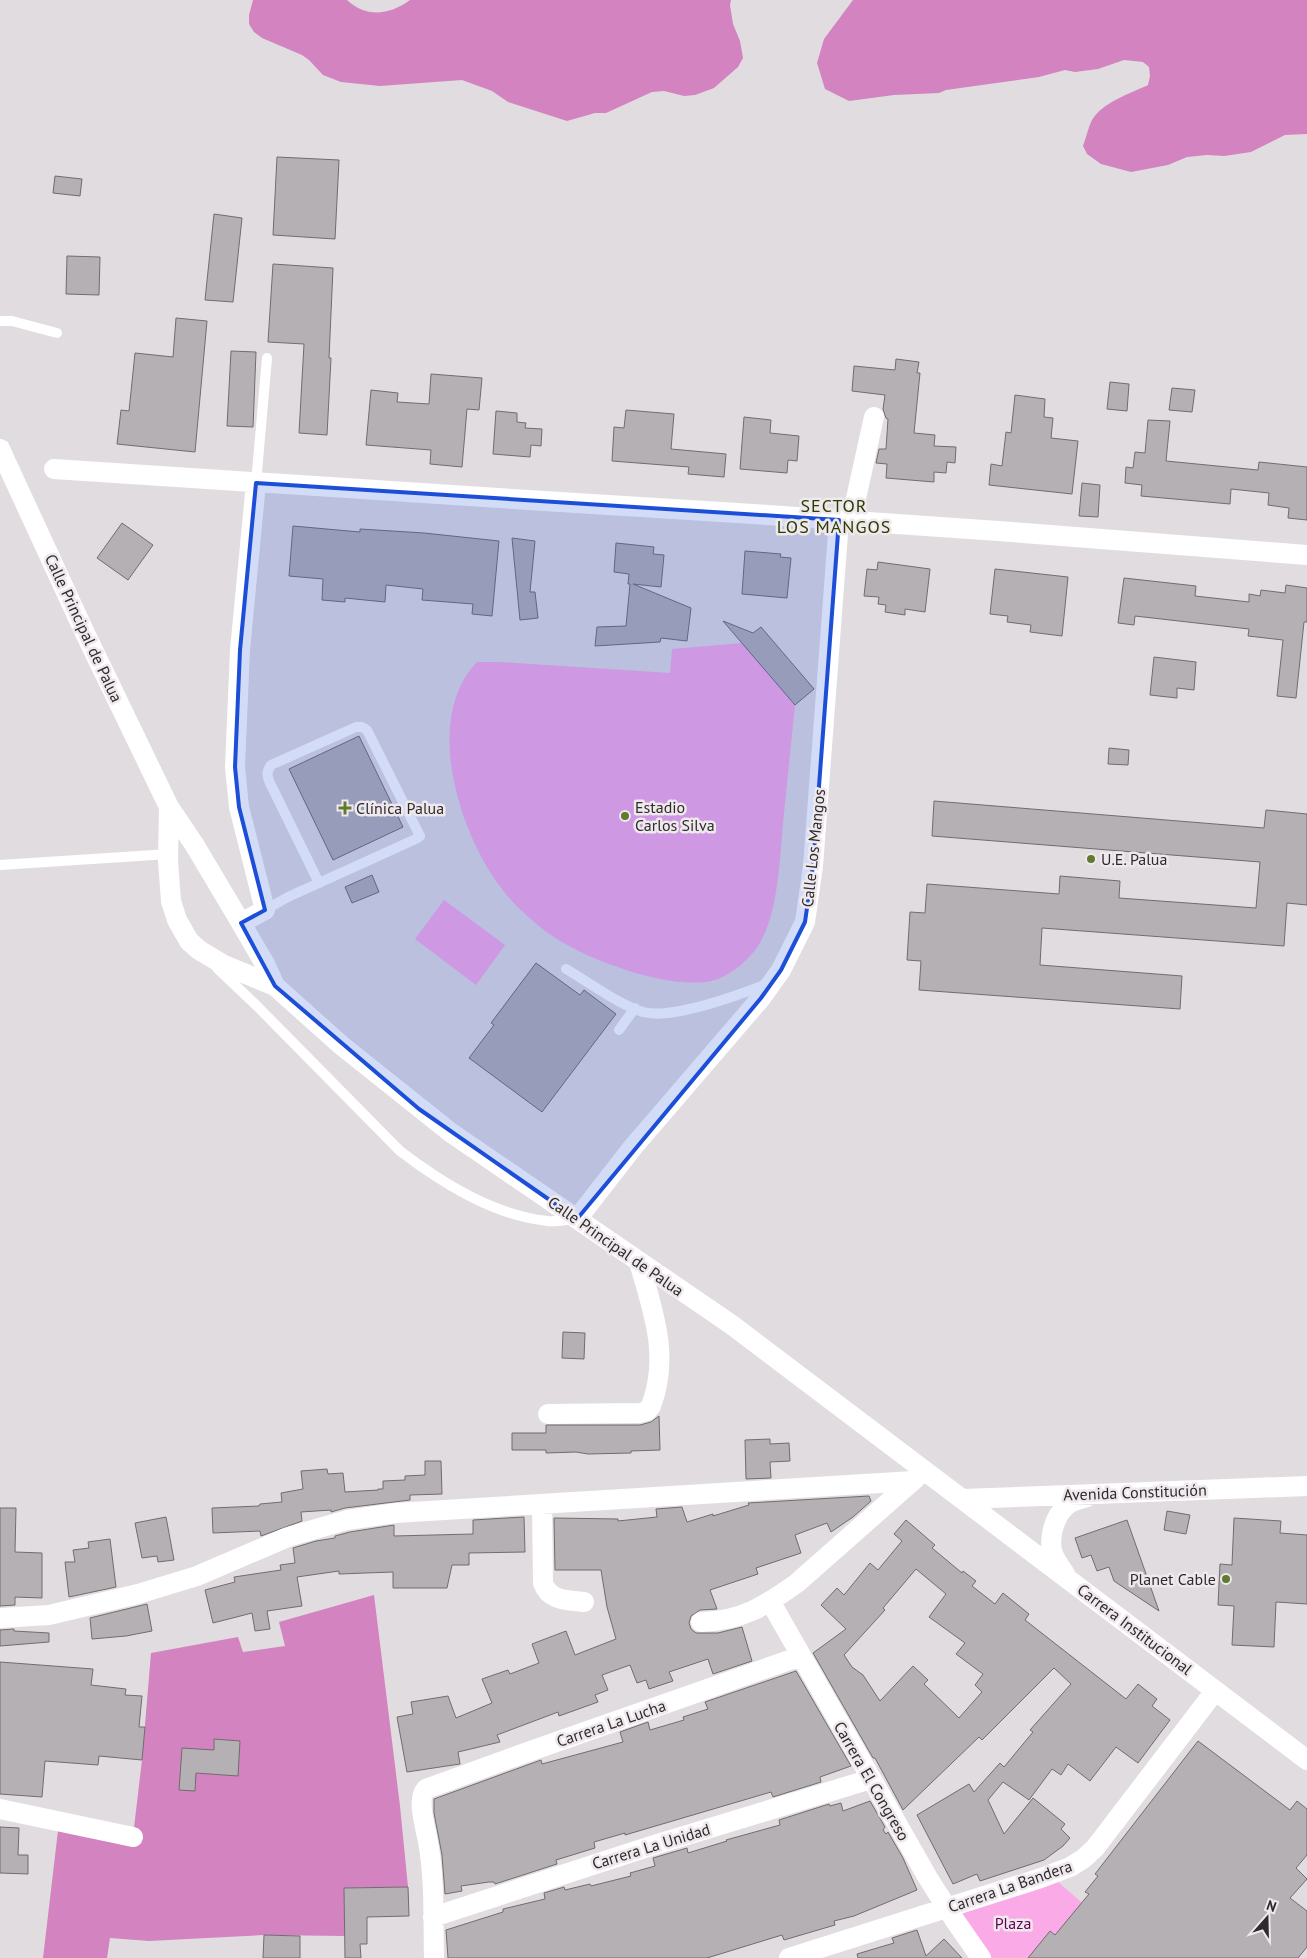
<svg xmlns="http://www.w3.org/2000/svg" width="1307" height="1958" viewBox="0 0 1307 1958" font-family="'PT Sans',sans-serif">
<rect width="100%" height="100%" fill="#e1dce0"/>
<path fill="#faabe7" d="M742 643 795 705C791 744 787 783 783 823 780 858 778 916 758 946 748 961 729 977 711 981 667 990 584 959 548 933 532 921 514 905 502 889 460 835 422 719 477 662H499L670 673 672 649Z
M444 900 505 945 476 985 415 939Z
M1050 1875 1087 1907 1061 1940 1050 1931 1028 1958H981L954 1919 992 1893Z"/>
<path fill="#d283c0" d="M253 0H347C366 18 390 15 410 0H731L730 5 733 24 740 41 743 58 738 67 714 88 695 95 684 96 664 91 652 92 606 113H595L567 121 508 102 492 91 462 80 380 86 341 82 323 75 309 60 302 55 262 38 254 32 249 24V15Z
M853 0H1307V134L1285 135 1251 152 1224 156 1207 155 1187 157 1168 165 1131 172 1101 164 1087 154 1083 146C1086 138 1088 128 1092 120 1103 102 1129 94 1148 85L1150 76 1149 67 1143 62 1124 60 1098 69 1075 72 1065 70 1039 77 946 90 939 93 894 95 849 101 825 89 817 63 824 39Z
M374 1595 400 1806 408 1887 344 1888 345 1936 264 1935 149 1941 110 1938 107 1958H43L59 1822 133 1836 142 1760 151 1653 238 1637 243 1652 285 1646 279 1622Z"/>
<path fill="#b5b0b3" stroke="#716c6f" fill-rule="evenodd" d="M277 157 339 160 335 239 273 235Z
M55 176 82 179 80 196 53 193Z
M214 214 242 218 233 302 205 300Z
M67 256 100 257 99 295 66 294Z
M273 264 333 268 329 358H331L327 435 299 433 304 344 268 342Z
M176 318 207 321 195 452 117 444 121 410 129 411 135 353 173 357Z
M231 351 256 352 253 427 227 426Z
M896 359 919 362 917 373H920L914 433 935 435 934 446 956 447 955 463 947 462 946 473 934 472V482L886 478 887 464 876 463 879 449H886L888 419 886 418 883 409 885 395 852 391 854 366 895 370Z
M431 374 482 378 479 410 467 409 462 467 430 464 431 450 366 445 371 390 398 393 397 402 429 404Z
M1110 382 1129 384 1127 411 1107 409Z
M1172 388 1195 390 1192 412 1169 410Z
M1015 395 1045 399 1044 417 1053 418 1051 438 1078 441 1072 494 989 485 991 464 1002 466 1006 432 1011 433Z
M626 410 674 414 671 449 726 454 724 477 688 474 689 467 612 461 614 427 624 428Z
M496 411 517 413V422L526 423 525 428 542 429 541 446 531 445 530 457 493 454Z
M744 417 771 420 770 433 799 436 797 461 788 460 787 473 740 469Z
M1148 420 1170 421 1166 461 1258 470 1259 462 1307 467V520L1288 518 1289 508 1268 505 1269 493 1231 489 1230 504 1141 496 1142 485 1125 483 1126 467 1133 468 1135 452 1145 453Z
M1082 483 1100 485 1098 517 1079 516Z
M122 523 153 545 128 580 97 558Z
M293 526 360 532V529L424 533 499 541 492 616 472 614 473 604 422 600 423 589 386 585 385 602 345 598V602L322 600 323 579 289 576Z
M512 538 535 541 530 592H535L538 618 520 620Z
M616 543 654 547 653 554 664 555 661 587 633 584 691 608 687 641 661 638 660 642 595 646 597 627 626 626 630 584H628L629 574 614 572Z
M745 551 781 554 780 557 791 558 787 598 742 594Z
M878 562 930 569 925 612 905 609V615L885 612 886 605 878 604 879 597 864 596 867 569 877 570Z
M995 569 1068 577 1062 636 1030 632 1031 625 1007 622 1008 616 990 614Z
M1124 578 1196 586 1195 596 1249 602V594L1260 596 1261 590 1285 593 1286 585 1307 588V622H1304L1296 698 1277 696 1283 640 1248 636 1249 629 1135 616 1134 625 1118 623Z
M723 621 753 633 761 627 814 689 795 705Z
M1154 657 1196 662 1194 690 1177 688V698L1150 695Z
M359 736 403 827 333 860 289 769Z
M1109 748 1129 750 1128 765 1108 764Z
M934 801 1264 828 1266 810 1307 814V905L1287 903 1284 946 1042 928 1040 965 1182 976 1180 1009 919 990 921 961 907 960 910 912 925 913 927 884 1059 894 1060 876 1120 881 1119 898 1256 908 1260 862 932 836Z
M372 875 379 892 352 903 345 887Z
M536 963 580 995 584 990 616 1014 542 1112 469 1058 494 1025 491 1023Z
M563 1332 585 1333 584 1359 562 1358Z
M659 1416 660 1450 631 1451V1453L588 1454 576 1452 546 1453V1450H512V1433H546V1425H640L651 1422Z
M770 1439V1444L789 1443 790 1461 770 1462 771 1478 746 1479 745 1440Z
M425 1461H441L442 1494 410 1495V1500L345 1508 331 1512V1510L301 1512 302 1521 261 1536 260 1531 213 1533 212 1508 259 1506 260 1504 282 1502 281 1493 303 1489 301 1471 327 1469 328 1474 343 1473 345 1492 378 1490V1489H383V1481L405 1480V1476L425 1475Z
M869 1496 871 1501 853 1517 831 1532 827 1523 795 1535 801 1553 756 1568 758 1574 710 1590 717 1609 700 1610 691 1616 689 1623 691 1629 696 1633H718L742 1627 752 1661 713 1674 708 1659 669 1672 673 1681 649 1689 646 1680 637 1683 630 1665 602 1675 608 1690 595 1695 598 1702 559 1716 558 1712 497 1735 500 1742 458 1752 460 1764 407 1772 397 1717 413 1714 411 1702 448 1696 456 1718 492 1703 482 1679 508 1670 510 1674 539 1663 532 1644 566 1631 575 1655 616 1639 607 1607 601 1570H555L554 1518 618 1519V1521L657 1517 656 1509 682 1507 687 1522 713 1514V1516L749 1505 748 1503Z
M0 1508H16L15 1552 42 1553V1598L15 1597V1605L0 1606Z
M1167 1511 1190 1515 1186 1534 1164 1530Z
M166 1517 174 1560 158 1562 157 1556 142 1558 135 1523Z
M524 1517 525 1552 469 1553V1565H452L447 1588H393V1572L339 1574V1571L297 1577 302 1606 267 1611 270 1629 255 1631 252 1613 213 1623 205 1590 235 1582 234 1577 281 1570 280 1565 295 1563 293 1548 316 1541 335 1538V1536L350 1532 394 1525V1536L473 1534V1520Z
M1234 1518 1281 1521 1280 1533 1307 1535V1604L1276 1602 1274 1647 1232 1645 1234 1606 1218 1605 1220 1564 1232 1565Z
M906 1520 935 1545 932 1548 962 1573 963 1571 976 1581 972 1586 995 1604 1003 1593 1029 1614 1025 1620 1126 1699 1138 1684 1157 1699 1152 1706 1170 1720 1138 1763 1116 1747 1090 1781 1068 1764 1061 1775 1052 1769 1029 1800 1003 1782 988 1800 1004 1834 1033 1798 1065 1824 1061 1829 1070 1838 1063 1846 1044 1860 980 1881 977 1874 953 1884 917 1815 969 1784 974 1792 1000 1763 1004 1767 1033 1732 1030 1730 1071 1684 1054 1668 982 1740 979 1737 903 1810 875 1758H873L813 1653 846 1629 821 1605 837 1588 844 1595 870 1563 878 1570 902 1541 894 1534ZM916 1569 946 1594 929 1617 965 1643 956 1654 983 1674 975 1685 982 1692 959 1718 924 1684 928 1680 913 1666 880 1701 863 1675 852 1667 844 1655 885 1610 883 1608Z
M1127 1520 1139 1554 1159 1611 1114 1581 1109 1567 1097 1571 1091 1555 1082 1558 1075 1538Z
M110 1539 116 1587 69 1597 65 1562H75L73 1550 89 1548 88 1542Z
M147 1604 152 1631 126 1636 92 1639 90 1618Z
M14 1629V1631L49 1633V1642L0 1646V1630Z
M0 1662 93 1669 91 1685 126 1689 125 1695 142 1696 139 1727H145L142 1760 99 1756 98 1765 45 1761 42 1797 0 1794Z
M796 1671 851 1766 820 1777 821 1782 773 1797 771 1792 625 1835V1833L594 1842 595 1848 556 1860 557 1864 495 1884 494 1882H489L461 1886 462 1891 445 1894 442 1855 434 1813V1799L541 1760 542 1764 623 1742 620 1732 648 1722 650 1730 684 1720 683 1717 708 1709 705 1702Z
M214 1739 240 1741 238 1776 196 1773 195 1791 179 1790 182 1748 214 1750Z
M1198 1741 1290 1810 1297 1801 1307 1809V1855L1296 1868 1307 1879 1290 1898 1307 1911V1947L1298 1958H1028L1050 1931 1055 1935 1089 1894 1085 1892 1098 1876 1095 1874Z
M870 1801 885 1827 883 1830 886 1834 888 1832 903 1858 917 1890 854 1916 834 1921 835 1925 784 1940 782 1935 707 1958H448L446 1930 503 1912V1909L545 1899 544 1893 564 1887 565 1890 590 1884 591 1886 631 1876 630 1873 655 1866 653 1858 687 1848 688 1853 727 1841 726 1840 780 1825 779 1820 829 1804 830 1806 841 1803 843 1811Z
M0 1827 19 1828 18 1855H28V1874L0 1873Z
M408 1887 409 1916 367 1917V1944H360L361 1958H345L344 1888Z
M917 1930 926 1956 944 1939 962 1958H858L857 1954 894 1943 892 1938Z
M264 1935 300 1936V1958H263Z"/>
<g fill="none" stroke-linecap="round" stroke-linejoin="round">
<path stroke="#fff" stroke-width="10" d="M0 321H12L57 333
M256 483 267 358
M0 865 169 854
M265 910 288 897 418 838 420 836 367 730 362 727H356L271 765C266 772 267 776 270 783L319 883
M217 968 256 1005 400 1151C442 1183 493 1215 547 1221 555 1222 565 1220 573 1219
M566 969C587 981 621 1006 643 1012 671 1020 739 995 767 984
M619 1030 635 1008"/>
<path stroke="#fff" stroke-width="20" d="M0 449 84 631 169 807 194 844 241 923 265 964 275 986
M54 469C287 486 520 499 753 514 938 526 1122 540 1307 555
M851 521 874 417
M169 807 168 861 171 901 177 920 189 941 199 950 224 965 275 986 341 1045 450 1132 732 1325 1307 1760
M241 923 265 910 239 807 235 767 240 650 256 483
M577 1219 633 1147 761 998 781 970 805 922 813 866 839 520
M548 1414 640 1413 647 1411 651 1406C670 1356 653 1311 639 1262
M962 1499 1307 1486
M542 1504 543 1583C549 1601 568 1600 584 1602
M1065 1574C1061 1568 1056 1561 1053 1554 1048 1539 1054 1517 1066 1506 1071 1501 1079 1499 1087 1497
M770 1601 928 1878 954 1919 981 1958
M0 1618 49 1615 138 1594 197 1576 288 1537 347 1520 396 1513 913 1481
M701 1622C742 1621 765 1606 797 1583L916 1478
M0 1809 133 1837
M433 1917 651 1846 871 1779
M434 1958C433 1920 435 1879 428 1842 426 1829 416 1799 426 1789L525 1753 801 1656
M789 1958 1041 1878 1070 1867 1083 1859 1095 1848 1215 1691"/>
</g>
<path fill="#1d4ed8" fill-opacity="0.2" stroke="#1d4ed8" stroke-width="4" stroke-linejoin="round" d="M256 483 839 520 813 866 805 922 781 970 761 998 577 1219 419 1109 275 986 241 923 265 910 239 807 235 767 240 650Z"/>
<g fill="#607a2e" stroke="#efe9ed" stroke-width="2">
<path d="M342.5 800.5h5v5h5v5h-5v5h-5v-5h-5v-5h5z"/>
<circle cx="625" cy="816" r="5"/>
<circle cx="1091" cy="859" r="5"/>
<circle cx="1226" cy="1579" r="5"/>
</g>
<g text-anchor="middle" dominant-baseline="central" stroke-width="5" stroke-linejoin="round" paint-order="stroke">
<g font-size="16" fill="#2d2b2c" stroke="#efe9ed">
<text transform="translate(84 628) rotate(65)">Calle Principal de Palua</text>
<text transform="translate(813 848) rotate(-84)">Calle Los Mangos</text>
<text transform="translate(616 1246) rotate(35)">Calle Principal de Palua</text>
<text transform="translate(1135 1492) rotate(-2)">Avenida Constitución</text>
<text transform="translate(1135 1629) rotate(37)">Carrera Institucional</text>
<text transform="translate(611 1723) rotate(-19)">Carrera La Lucha</text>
<text transform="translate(872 1781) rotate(60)">Carrera El Congreso</text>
<text transform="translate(651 1846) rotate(-17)">Carrera La Unidad</text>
<text transform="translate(1010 1886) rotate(-19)">Carrera La Bandera</text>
</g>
<g font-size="16" fill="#2d2b2c" stroke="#efe9ed" text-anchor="start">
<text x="635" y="807">Estadio<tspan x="635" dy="18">Carlos Silva</tspan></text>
<text x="356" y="808">Clínica Palua</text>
<text x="1101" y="859">U.E. Palua</text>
<text x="1216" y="1579" text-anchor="end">Planet Cable</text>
</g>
<g font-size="16" fill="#630056" stroke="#efe9ed">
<text x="1013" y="1923">Plaza</text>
</g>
<g font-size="18" letter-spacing="1" fill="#2b3c03" stroke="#efe9ed">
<text x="834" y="505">SECTOR<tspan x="834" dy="21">LOS MANGOS</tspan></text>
</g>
</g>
<g transform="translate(1267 1918) rotate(20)" stroke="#efe9ed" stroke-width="4" paint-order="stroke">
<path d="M0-4L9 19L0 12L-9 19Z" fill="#2d2b2c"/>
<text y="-8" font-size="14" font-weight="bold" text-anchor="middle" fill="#2d2b2c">N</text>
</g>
</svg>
